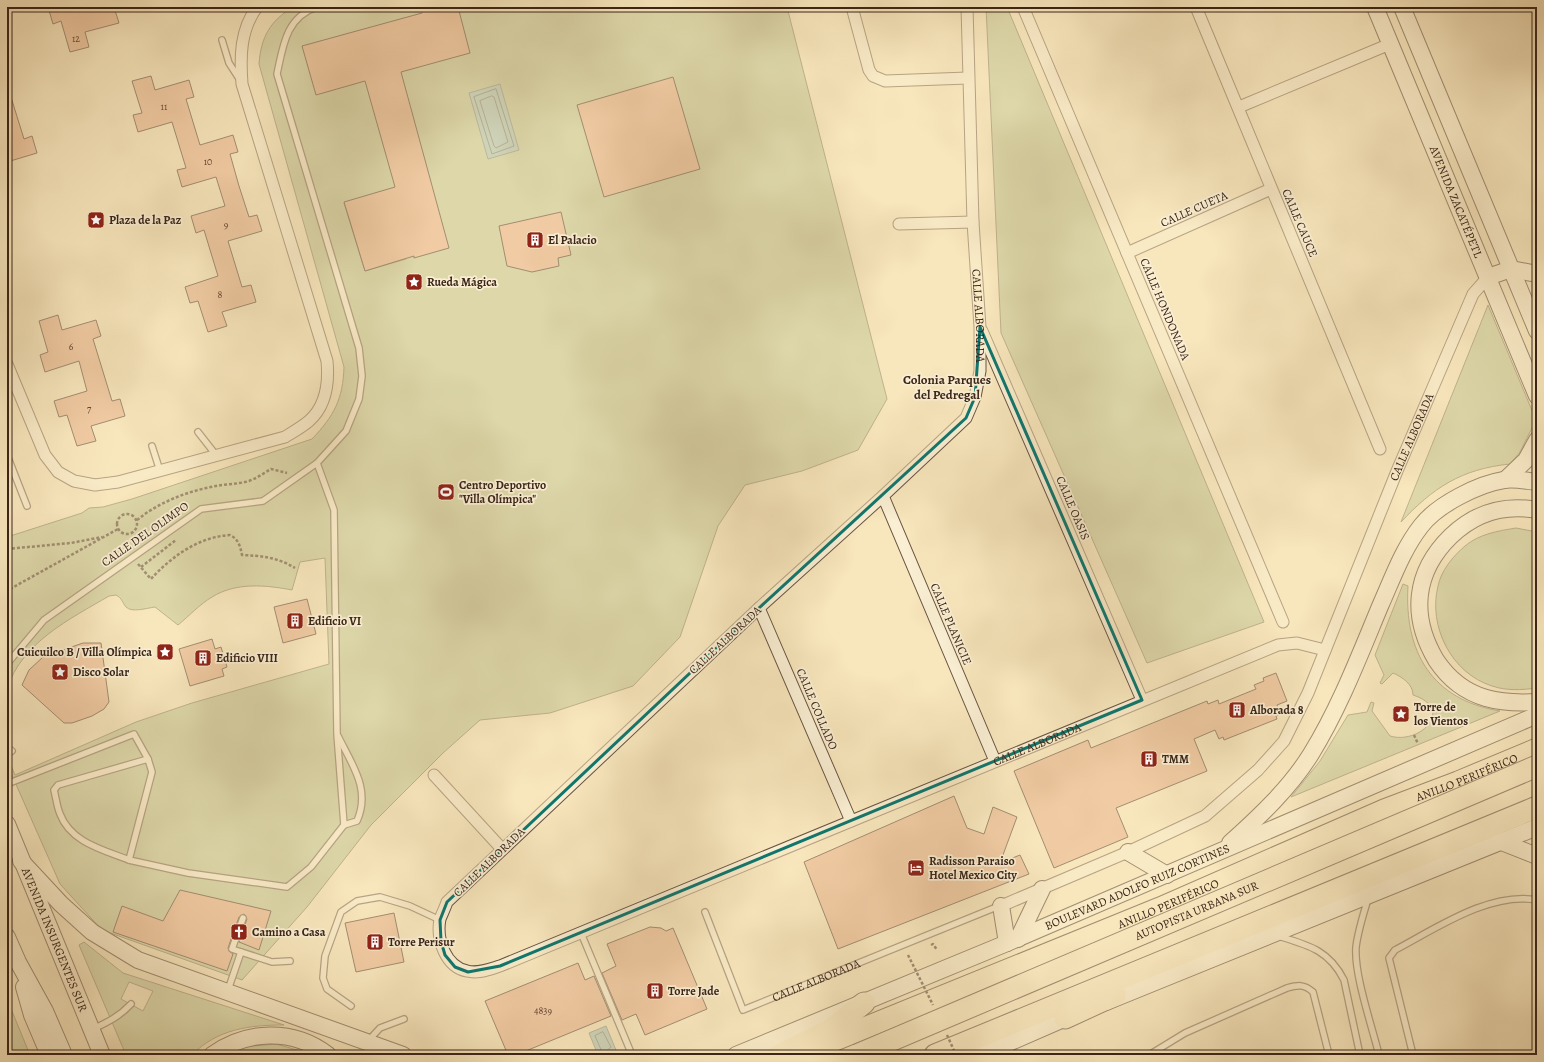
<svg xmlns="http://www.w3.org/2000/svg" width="1544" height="1062" viewBox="0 0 1544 1062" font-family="Alegreya,serif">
<rect width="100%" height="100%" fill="#f8e6bc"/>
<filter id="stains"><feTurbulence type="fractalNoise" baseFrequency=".005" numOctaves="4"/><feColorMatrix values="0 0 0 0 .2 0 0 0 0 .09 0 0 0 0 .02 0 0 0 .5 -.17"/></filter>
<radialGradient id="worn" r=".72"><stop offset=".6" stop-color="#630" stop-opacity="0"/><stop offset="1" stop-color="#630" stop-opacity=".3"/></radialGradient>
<path fill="#bcc592" stroke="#7b7456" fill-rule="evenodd" d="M293 7H787L887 399 858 450 802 471 745 485 718 526 680 637 633 686 550 713 480 720 443 753 371 825 307 907 242 980 102 930 60 884 7 764V756L15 775 136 722 192 703 329 664 325 558 300 562 292 590C266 585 236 582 212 597 200 604 189 616 178 625L155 607C147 608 132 613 126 607 122 602 122 598 116 595L109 596C70 619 22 642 7 689V537L82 513 89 508 103 507 132 499 312 439C334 416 343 399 344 367L259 64C261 37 270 21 293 7ZM386 190 406 259 365 271 344 203Z
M986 7H1007L1264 622 1147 663 1001 333Z
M1488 305 1536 420 1520 452 1510 464C1461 469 1433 488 1401 522Z
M1516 528 1537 532V688C1521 690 1507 691 1492 686 1451 673 1428 626 1438 586 1441 571 1453 556 1465 546 1479 534 1498 531 1516 528Z
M1403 584 1408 586C1404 652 1432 700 1500 711L1291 797 1320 761 1348 715 1367 712 1371 702 1374 703 1372 711 1390 736C1420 745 1456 709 1413 695 1413 684 1402 677 1393 673L1382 684 1380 683 1384 675 1375 655Z
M84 942 123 973 284 1025C250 1025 217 1029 192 1055H126L79 945ZM129 982 153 991 143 1011 121 999Z
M7 999 30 1055H7Z
M276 1044 304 1052 308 1055H227L241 1047Z"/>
<path fill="#9ebeb5" stroke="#768077" d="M500 84 519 150 488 159 469 93Z
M606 1026 616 1050 605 1055H598L589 1033Z"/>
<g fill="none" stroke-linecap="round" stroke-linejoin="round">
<path stroke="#6c7167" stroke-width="1" d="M496 89 514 146 492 154 474 97Z
M492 96 494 97 508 142 496 148 494 146 480 101Z
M603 1032 611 1047 603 1054 595 1036Z"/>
</g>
<path fill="#e9aa85" stroke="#3a2419" d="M48 7H114L119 23 85 32 89 47 70 52 61 21 53 24Z
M421 7H458L470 53 401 72 449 248 414 258V256L365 271 344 202 395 187 365 81 316 95 302 46 422 13Z
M151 76 155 90 189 80 194 97 186 99 200 145 233 135 238 152 230 154 239 186 249 217 257 215 262 231 228 241 242 287 251 285 256 302 222 312 227 326 208 332 198 301 190 303 185 287 218 276 204 230 196 233 191 216 225 206 216 177 182 187 177 170 186 168 172 122 138 132 133 115 142 113 132 81Z
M673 77 700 169 604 197 577 105Z
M7 94H10L24 139 32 136 37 153 7 162Z
M561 212 571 255 558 258 559 266 532 272 507 266 499 226Z
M58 315 62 330 96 320 101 336 93 339 112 401 120 399 125 416 91 426 96 441 77 446 67 415 59 417 54 401 87 391 79 361 45 372 40 355 48 352 39 321Z
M307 599 316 634 283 643 274 607Z
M212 639 215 649 221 647 227 667 222 669 224 676 190 686 179 649Z
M83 643H101L109 702 104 709 92 716 72 723H64L22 685 29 670 43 657Z
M1276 673 1287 701 1277 705 1280 714 1276 716 1277 719 1224 740 1223 737 1219 739 1215 730 1194 739 1207 771 1116 808 1128 837 1054 868 1014 771 1088 740 1091 748 1207 701 1208 704 1218 700 1219 704 1256 689 1254 685 1264 681 1263 678Z
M954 796 967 828 984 834 993 807 1017 817 1000 863 1020 855 1029 874 838 949 804 862Z
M180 890 271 911 259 950 239 942 247 919 244 914 239 917 228 948 229 951 233 954 227 971 113 932 122 906 163 921Z
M394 913 404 962 356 972 345 923Z
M650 927 661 928 666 931 673 928 707 1009 645 1035 636 1014 622 1020 602 973 616 966 607 944Z
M578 963 585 980 594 976 611 1016 516 1055H508L485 1001Z"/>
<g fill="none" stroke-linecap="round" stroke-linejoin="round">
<g stroke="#6a5442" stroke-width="8">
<g id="lane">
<path d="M222 40 229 63 240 80"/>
<path d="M198 432 216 455"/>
<path d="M152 446 160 471"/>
<path d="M7 455 27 506"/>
<path d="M7 664 44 620 201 509 263 501 317 463 346 431 359 399 362 376 359 348 277 74C283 46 286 17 317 7"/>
<path d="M338 736C352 765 371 789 357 821L344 825"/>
<path d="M7 747 12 751"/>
<path d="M7 784 134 734 148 759 152 772 129 860 188 873 287 887 311 867 344 825 337 734 334 510 317 463"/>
<path d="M129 860C104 850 71 843 60 814 57 807 56 798 54 790L58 785 148 759"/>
<path d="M1368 899C1363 915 1358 931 1356 947 1354 975 1372 1026 1379 1055"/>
<path id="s1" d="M705 912 743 1010 999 906"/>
<path d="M243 918 232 949 272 962 290 961"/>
<path d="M581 933 632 1055"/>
<path d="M1278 936C1308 945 1329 950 1344 980L1360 1055"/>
<path d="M228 990 241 952"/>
<path d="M351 1006 327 989 323 978 325 956 341 912 357 901 380 897 410 906 440 920"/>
<path d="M93 1029C108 1022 120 1016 131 1004"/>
<path d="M368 1041 380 1028 404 1019"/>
<path d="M1149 1055 1185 1033 1287 988C1298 985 1304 984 1313 992L1329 1055"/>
<path d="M1413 1055 1389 958 1395 950C1435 929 1490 891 1537 900"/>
</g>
</g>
<g stroke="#6a5442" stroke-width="13">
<g id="street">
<path d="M852 7 869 70 873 76 885 81 968 78"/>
<path id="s2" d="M967 7 973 222 980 327V371L975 397 966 418 883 496 759 608 447 902C445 908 442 914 440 919 436 940 446 967 467 971 478 974 490 969 500 966L1278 645 1297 643 1325 650"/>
<path d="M1023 7 1283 622"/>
<path d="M1196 7 1380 449"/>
<path d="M1239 107 1390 44"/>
<path d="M899 224 973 222"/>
<path d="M1127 253 1271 189"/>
<path d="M982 331 1142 700"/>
<path d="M7 364 45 455 58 472 74 481 95 485 118 482 285 437C293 432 302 427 309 421 326 406 329 382 327 361L242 84C240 57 240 30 257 7"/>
<path d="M883 496 995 761"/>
<path d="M759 608 851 821"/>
<path d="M434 775 502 849"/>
<path id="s3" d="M1001 906 1128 852 1205 816 1258 770 1284 741 1308 693 1397 471 1473 294 1488 277"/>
</g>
</g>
<g stroke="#3a2419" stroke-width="18">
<g id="secondary">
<path id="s4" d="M1375 7 1537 396"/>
<path d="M1402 7 1537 331"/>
<path d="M1488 277 1511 269 1537 274"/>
<path d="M1505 480 1526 460 1537 440"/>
<path d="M1537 510C1504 504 1475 513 1451 536 1414 572 1410 616 1436 660 1448 678 1465 692 1486 698 1503 703 1520 703 1537 702"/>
<path id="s5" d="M7 824 102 1055"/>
<path d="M1499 841 1537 856"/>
<path d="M1230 843C1259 817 1290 788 1311 754 1340 707 1360 654 1381 604 1393 577 1403 549 1421 526 1437 505 1478 484 1504 480 1514 478 1527 481 1537 482"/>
<path d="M1128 852 1167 875"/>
<path d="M21 861 61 904 92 932 138 960 403 1055"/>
<path d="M1001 906 1007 943"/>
<path d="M7 937 18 962 45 1011 64 1055"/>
<path d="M1018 939 1042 889"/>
<path d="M24 987 32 1015 49 1055"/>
<path d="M1106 1002 1537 827"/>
<path d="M212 1055C247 1030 293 1028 328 1055"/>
<path id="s6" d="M736 1055 1007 943 1537 715"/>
<path d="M981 1055 1075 1014"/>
</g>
</g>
<g stroke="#3a2419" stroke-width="23">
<g id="highway">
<path d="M1065 1018 1115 995"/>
<path d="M779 1055 830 1030 864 1003"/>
<path id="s7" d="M798 1055 1160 908 1384 810 1458 782 1537 749"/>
<path d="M935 1055 1537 807"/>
</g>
</g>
<path stroke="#3a2419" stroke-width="2.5" stroke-dasharray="3 2" stroke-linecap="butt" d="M117 524a10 10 0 1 1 20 0a10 10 0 1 1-20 0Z
M137 520C159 502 188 491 216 486 227 484 239 484 249 481 257 478 264 473 271 469L287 473
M7 549 71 543 102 537
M138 564 151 579C171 557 198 537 230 535 238 539 240 545 242 555 262 556 277 557 295 568
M141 567 176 540
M7 585 11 592 10 598 7 602
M10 589 118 529
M1414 735 1418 744
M931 945 933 944 937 950"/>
<use href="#lane" stroke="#faefd3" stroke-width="5.5"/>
<use href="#street" stroke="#faefd3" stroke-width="11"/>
<use href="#secondary" stroke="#faefd3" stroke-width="16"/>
<use href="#highway" stroke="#f8e6bc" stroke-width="21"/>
<g stroke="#3a2419" stroke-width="23" stroke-linecap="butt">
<g id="highway-bridge">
<path id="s8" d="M857 1055 1537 766"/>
</g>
</g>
<path stroke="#3a2419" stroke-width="2.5" stroke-dasharray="3 2" stroke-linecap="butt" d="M908 955 933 1005
M947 1035 956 1055"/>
<use href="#highway-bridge" stroke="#f8e6bc" stroke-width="21"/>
</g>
<path d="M0 0H1544V1062H0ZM980 327 1142 700 500 966 468 972 455 967 445 955 441 941 440 920 447 902 759 608 966 418 975 397Z" fill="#f8e6bc" fill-opacity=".55" fill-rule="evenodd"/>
<path fill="none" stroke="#0f766e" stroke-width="3" stroke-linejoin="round" d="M980 327 1142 700 500 966 468 972 455 967 445 955 441 941 440 920 447 902 759 608 966 418 975 397Z"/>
<defs>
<g id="sight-square" transform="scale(0.9)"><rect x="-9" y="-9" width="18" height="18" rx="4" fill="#8f2418" stroke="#faefd3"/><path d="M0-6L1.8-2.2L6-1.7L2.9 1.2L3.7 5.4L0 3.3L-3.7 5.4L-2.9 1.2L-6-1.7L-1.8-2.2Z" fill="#fff"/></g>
<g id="building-square" transform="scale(0.9)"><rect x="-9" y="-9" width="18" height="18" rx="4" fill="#8f2418" stroke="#faefd3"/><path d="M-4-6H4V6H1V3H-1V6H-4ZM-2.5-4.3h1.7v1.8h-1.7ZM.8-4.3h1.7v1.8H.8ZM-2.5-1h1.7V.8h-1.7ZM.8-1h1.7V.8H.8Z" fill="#fff"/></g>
<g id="stadium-square" transform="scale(0.9)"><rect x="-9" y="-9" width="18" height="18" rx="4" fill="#8f2418" stroke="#faefd3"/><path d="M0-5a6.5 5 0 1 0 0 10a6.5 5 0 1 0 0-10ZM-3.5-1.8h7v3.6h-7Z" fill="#fff"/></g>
<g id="hotel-square" transform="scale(0.9)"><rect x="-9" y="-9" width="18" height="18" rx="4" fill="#8f2418" stroke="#faefd3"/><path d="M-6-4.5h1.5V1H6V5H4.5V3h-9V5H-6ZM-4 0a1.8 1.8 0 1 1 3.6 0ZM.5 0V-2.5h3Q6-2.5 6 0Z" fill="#fff"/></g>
<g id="church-square" transform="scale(0.9)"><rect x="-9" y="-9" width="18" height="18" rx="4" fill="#8f2418" stroke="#faefd3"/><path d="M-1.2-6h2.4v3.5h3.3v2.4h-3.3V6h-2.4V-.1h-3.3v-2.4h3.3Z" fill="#fff"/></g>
</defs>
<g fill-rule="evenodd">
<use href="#sight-square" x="96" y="220"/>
<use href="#building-square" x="535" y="240"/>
<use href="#sight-square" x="414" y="282"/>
<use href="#stadium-square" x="446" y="492"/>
<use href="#building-square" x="295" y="621"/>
<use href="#sight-square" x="165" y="652"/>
<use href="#building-square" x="203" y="658"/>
<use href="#sight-square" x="60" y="672"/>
<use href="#building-square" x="1237" y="710"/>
<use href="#sight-square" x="1401" y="714"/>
<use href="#building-square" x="1149" y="759"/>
<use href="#hotel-square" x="916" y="868"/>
<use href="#church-square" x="239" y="932"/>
<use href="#building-square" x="375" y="942"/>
<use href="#building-square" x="655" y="991"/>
</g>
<g text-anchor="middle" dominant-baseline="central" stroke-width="3.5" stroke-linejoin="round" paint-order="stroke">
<g font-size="10" fill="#664634">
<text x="76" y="38">12</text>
<text x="164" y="106">11</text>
<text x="208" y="161">10</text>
<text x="226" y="224">9</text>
<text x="220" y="294">8</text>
<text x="71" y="346">6</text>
<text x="89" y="408">7</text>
<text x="543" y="1010">4839</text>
</g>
<g font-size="12" fill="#3a2419" stroke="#faefd3">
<text stroke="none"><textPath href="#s4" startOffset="211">AVENIDA ZACATÉPETL</textPath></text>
<text transform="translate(1194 209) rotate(-24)">CALLE CUETA</text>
<text transform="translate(1300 223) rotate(67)">CALLE CAUCE</text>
<text transform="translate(1165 309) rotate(67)">CALLE HONDONADA</text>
<text stroke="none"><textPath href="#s2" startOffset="309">CALLE ALBORADA</textPath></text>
<text stroke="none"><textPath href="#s3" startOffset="662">CALLE ALBORADA</textPath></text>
<text transform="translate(1073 508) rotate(67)">CALLE OASIS</text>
<text transform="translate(145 534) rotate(-35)">CALLE DEL OLIMPO</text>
<text transform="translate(951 624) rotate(67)">CALLE PLANICIE</text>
<text transform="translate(725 640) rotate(-43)">CALLE ALBORADA</text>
<text transform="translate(817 709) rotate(67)">CALLE COLLADO</text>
<text stroke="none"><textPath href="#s2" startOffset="1821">CALLE ALBORADA</textPath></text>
<text stroke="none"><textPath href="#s7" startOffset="724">ANILLO PERIFÉRICO</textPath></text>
<text transform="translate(489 862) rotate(-44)">CALLE ALBORADA</text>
<text stroke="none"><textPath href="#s6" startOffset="435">BOULEVARD ADOLFO RUIZ CORTINES</textPath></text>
<text stroke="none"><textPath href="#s7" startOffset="400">ANILLO PERIFÉRICO</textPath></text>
<text stroke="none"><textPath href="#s8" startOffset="369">AUTOPISTA URBANA SUR</textPath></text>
<text stroke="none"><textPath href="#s5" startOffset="125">AVENIDA INSURGENTES SUR</textPath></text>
<text stroke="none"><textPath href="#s1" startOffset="184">CALLE ALBORADA</textPath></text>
</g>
<g font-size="12" font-weight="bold" fill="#3a2419" stroke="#faefd3" text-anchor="start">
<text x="109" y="220">Plaza de la Paz</text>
<text x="548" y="240">El Palacio</text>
<text x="427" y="282">Rueda Mágica</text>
<text x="459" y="485">Centro Deportivo<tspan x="459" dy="14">"Villa Olímpica"</tspan></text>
<text x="308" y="621">Edificio VI</text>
<text x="152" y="652" text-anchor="end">Cuicuilco B / Villa Olímpica</text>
<text x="216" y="658">Edificio VIII</text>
<text x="73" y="672">Disco Solar</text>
<text x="1414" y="707">Torre de<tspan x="1414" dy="14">los Vientos</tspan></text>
<text x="1250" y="710">Alborada 8</text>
<text x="1162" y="759">TMM</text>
<text x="929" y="861">Radisson Paraiso<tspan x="929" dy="14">Hotel Mexico City</tspan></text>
<text x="252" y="932">Camino a Casa</text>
<text x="388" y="942">Torre Perisur</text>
<text x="668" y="991">Torre Jade</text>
</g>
<g font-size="13" font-weight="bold" fill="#3a2419" stroke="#faefd3">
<text x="947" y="379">Colonia Parques<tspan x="947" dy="15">del Pedregal</tspan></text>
</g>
</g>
<rect width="1544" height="1062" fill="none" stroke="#f8e6bc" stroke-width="24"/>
<rect x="8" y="8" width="1528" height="1046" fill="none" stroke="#3a2419" stroke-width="2"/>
<rect x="12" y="12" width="1520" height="1038" fill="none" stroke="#3a2419"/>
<rect width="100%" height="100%" filter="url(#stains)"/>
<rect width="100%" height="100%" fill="url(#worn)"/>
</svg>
